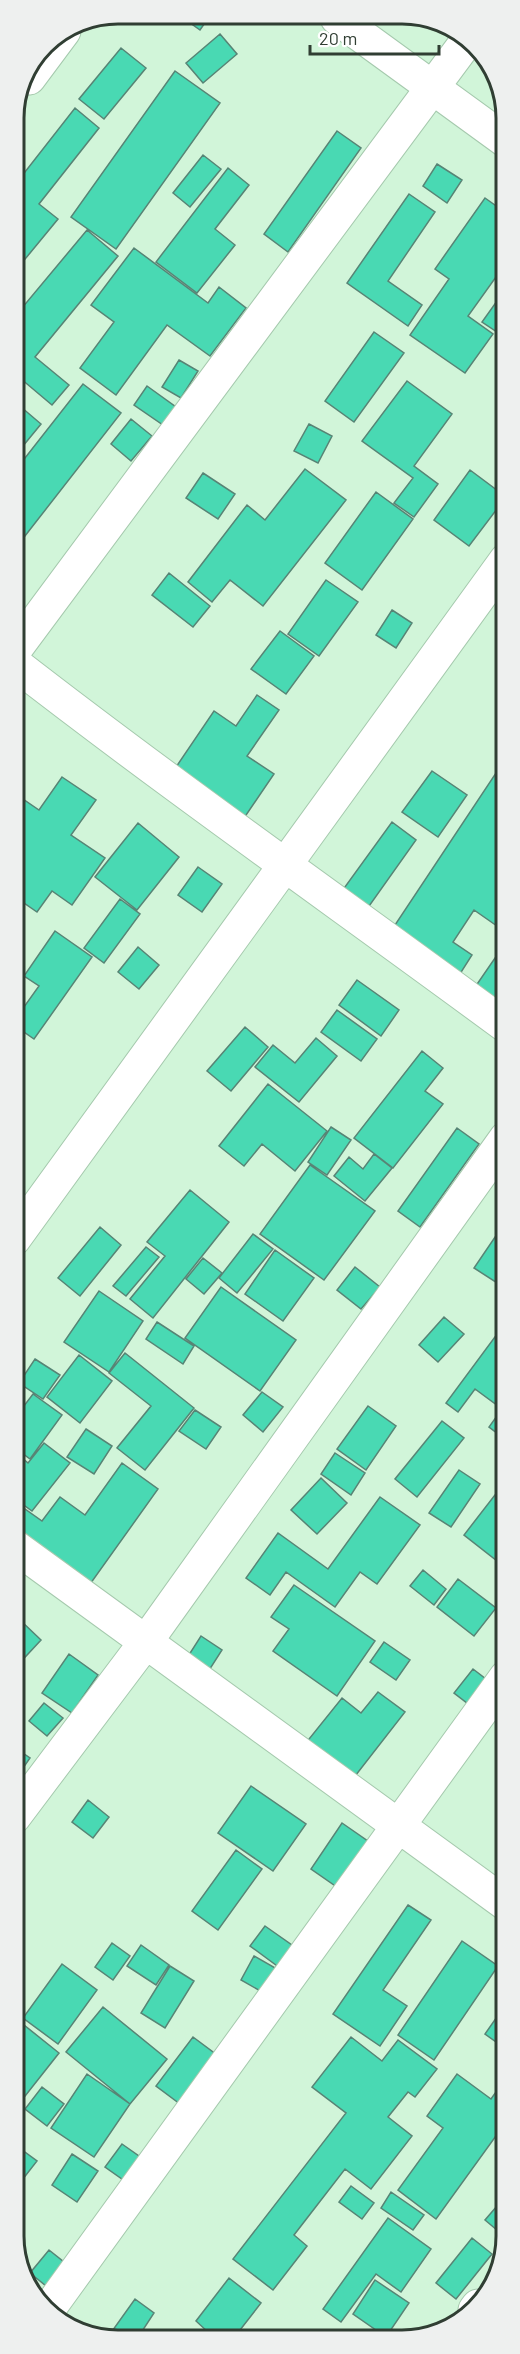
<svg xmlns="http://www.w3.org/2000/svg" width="520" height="2354" viewBox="0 0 520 2354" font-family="Barlow,sans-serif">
<rect width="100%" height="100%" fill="#d1f5d9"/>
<path fill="#49d9b3" stroke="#578475" stroke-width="1.5" d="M186 20H207L200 30Z
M220 34 237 54 203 83 186 63Z
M121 48 146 68 104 119 79 99Z
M175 71 220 103 116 249 71 217Z
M75 108 99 128 39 204 58 219 21 264 14 258V186Z
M337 131 361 148 288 252 264 234Z
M203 155 221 169 190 207 173 193Z
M437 164 462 180 447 203 423 186Z
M228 168 249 185 215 229 235 245 197 293 156 262Z
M409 194 435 212 388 281 422 305 408 326 347 283Z
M485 198 506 213V263L468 316 493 334 465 373 410 335 449 279 435 269Z
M87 230 118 256 35 357 69 385 52 405 14 373V311L17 314Z
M134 248 208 303 219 287 246 308 210 356 167 325 116 395 80 368 114 322 91 305Z
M497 301 506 307V332L503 336 482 322Z
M374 332 404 353 354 422 325 401Z
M179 360 198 371 181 398 162 387Z
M407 381 452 414 414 466 438 484 414 517 394 503 413 478 362 441Z
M83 384 121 413 14 550V472Z
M147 386 176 407 163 425 134 405Z
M14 401 41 424 14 457Z
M131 419 152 436 131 461 111 444Z
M309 424 332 436 318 463 294 451Z
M305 469 346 500 263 606 230 580 212 602 188 582 247 505 265 520Z
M470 470 506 497 469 546 434 520Z
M203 473 235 494 218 519 186 498Z
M376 492 413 519 362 590 325 563Z
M169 573 210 606 193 627 152 595Z
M326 580 358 602 319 656 288 634Z
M14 605 24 614 14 625Z
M392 610 412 623 396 648 376 635Z
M280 631 314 656 286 694 251 669Z
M257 695 279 710 247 756 274 774 242 821 172 773 214 711 236 726Z
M506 758V913L497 926 474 910 453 942 472 955 458 977 391 931Z
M432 771 467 795 438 837 402 812Z
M62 777 96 800 71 835 105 858 72 905 52 891 37 912 14 896V793L39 810Z
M392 822 416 840 367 909 342 891Z
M138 823 179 857 137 910 95 877Z
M198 867 222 884 202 912 178 895Z
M120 899 140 914 104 963 84 948Z
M506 919V935L498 928Z
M55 931 92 957 34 1039 14 1025V1021L39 986 24 976Z
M504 945 506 946V1012L473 990Z
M138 947 159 965 139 989 118 972Z
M357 980 399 1010 381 1036 339 1005Z
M337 1010 377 1039 361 1061 321 1032Z
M245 1027 268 1047 231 1091 207 1071Z
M316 1038 337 1056 299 1102 255 1067 273 1045 295 1063Z
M422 1051 443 1068 425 1091 443 1104 393 1168 354 1138Z
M268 1084 327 1131 295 1171 262 1144 244 1166 219 1146Z
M331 1127 351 1140 327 1175 308 1162Z
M457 1128 479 1144 420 1227 398 1211Z
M374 1154 392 1168 365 1201 334 1176 349 1157 363 1169Z
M310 1165 375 1211 324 1280 260 1234Z
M190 1190 229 1222 153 1318 130 1299 165 1256 147 1242Z
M506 1221V1287L505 1288 474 1268Z
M100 1227 121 1245 80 1296 58 1278Z
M253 1234 273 1249 237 1293 219 1278Z
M146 1247 159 1257 126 1296 113 1286Z
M275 1250 314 1278 283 1321 245 1294Z
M203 1258 222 1273 204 1294 186 1279Z
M355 1267 380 1287 361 1309 337 1290Z
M221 1287 296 1340 260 1391 185 1338Z
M99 1291 143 1321 109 1372 64 1342Z
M444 1317 464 1334 438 1362 419 1345Z
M157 1322 194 1346 183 1364 146 1339Z
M506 1322V1369L498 1381 506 1387V1440L489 1427 502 1409 475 1389 458 1412 446 1403Z
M125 1353 194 1408 145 1470 117 1448 151 1406 109 1373Z
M79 1355 112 1381 80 1423 47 1397Z
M35 1359 60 1375 43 1399 19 1383Z
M262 1392 283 1407 263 1432 243 1415Z
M33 1394 62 1415 30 1459 14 1447V1419Z
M368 1406 396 1426 366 1470 337 1449Z
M195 1410 221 1427 206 1449 179 1431Z
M442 1421 464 1438 417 1497 395 1479Z
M86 1429 112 1446 94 1474 67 1457Z
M44 1443 70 1463 32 1511 14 1498V1451L28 1463Z
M335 1453 365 1473 351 1495 321 1474Z
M122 1463 158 1489 88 1587 14 1535 15 1502 42 1521 60 1497 85 1515Z
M459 1470 480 1484 451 1527 429 1513Z
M321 1478 347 1503 317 1534 291 1510Z
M498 1491 506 1498V1568L464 1535Z
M380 1497 420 1525 377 1584 360 1572 335 1607 286 1572 270 1595 246 1578 278 1533 328 1569Z
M423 1570 446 1589 434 1605 410 1586Z
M458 1579 496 1608 474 1636 437 1607Z
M294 1585 375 1641 337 1696 273 1651 289 1629 271 1617Z
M19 1619 41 1640 14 1669V1624Z
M201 1636 222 1650 206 1675 185 1661Z
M384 1642 410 1660 396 1680 370 1662Z
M69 1654 98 1675 72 1713 42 1693Z
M473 1669 495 1686 476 1710 454 1693Z
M378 1692 405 1712 352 1780 305 1744 342 1698 361 1713Z
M44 1703 63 1718 47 1736 29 1721Z
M14 1747 30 1758 14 1781Z
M251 1786 306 1824 273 1871 218 1833Z
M88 1800 109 1817 93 1838 72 1822Z
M342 1823 375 1846 344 1892 311 1869Z
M236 1850 262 1869 218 1930 192 1911Z
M408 1905 431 1920 383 1990 407 2006 380 2046 333 2014Z
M265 1926 299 1950 284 1971 250 1946Z
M462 1941 498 1966 434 2060 398 2035Z
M112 1943 130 1956 113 1980 95 1967Z
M141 1945 169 1965 156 1985 127 1966Z
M254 1956 284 1973 271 1997 241 1980Z
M62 1964 97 1990 58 2044 23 2018Z
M170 1966 194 1981 165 2028 141 2013Z
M506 2004V2049L485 2034Z
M103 2007 167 2059 130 2104 66 2052Z
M14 2017 59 2053 18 2105 14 2102Z
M193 2037 221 2058 184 2107 156 2086Z
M351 2037 382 2061 398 2040 437 2069 415 2097 408 2092 388 2117 412 2136 371 2189 345 2169 294 2235 307 2246 273 2290 233 2259 346 2113 312 2087Z
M87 2074 130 2104 94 2157 51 2128Z
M457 2074 491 2099 506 2078V2122L436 2219 398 2190 443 2128 427 2116Z
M42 2087 64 2104 47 2126 25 2109Z
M14 2144 37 2161 19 2184 14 2181Z
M122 2144 146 2161 129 2184 105 2167Z
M72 2154 98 2171 77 2202 52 2185Z
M351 2186 374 2203 362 2219 339 2202Z
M391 2192 424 2215 413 2230 381 2208Z
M503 2199 506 2202 504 2236 485 2220Z
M388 2218 431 2249 401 2292 376 2274 341 2322 323 2309Z
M472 2238 492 2254 456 2299 436 2283Z
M49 2250 69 2266 51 2290 30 2273Z
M229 2278 261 2303 233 2339H205L209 2333 196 2321Z
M375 2280 409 2303 386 2337 353 2314Z
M135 2299 154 2313 137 2339 116 2338 110 2334Z"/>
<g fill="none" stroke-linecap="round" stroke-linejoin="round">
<g stroke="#a5c9ad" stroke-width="35">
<path id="street" d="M337 18 506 141
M29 78 64 31
M14 651 467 41
M14 663C175 788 342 905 506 1026
M14 1239 506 560
M14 1546 506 1904
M14 1817 145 1643 506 1138
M48 2310 506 1677
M475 2310 478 2306"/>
</g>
<use href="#street" stroke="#fff" stroke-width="33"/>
</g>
<path d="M0 0H520V2354H0ZM118 24H402A94 94 0 0 1 496 118V2236A94 94 0 0 1 402 2330H118A94 94 0 0 1 24 2236V118A94 94 0 0 1 118 24Z" fill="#eef0ef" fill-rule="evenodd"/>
<path fill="none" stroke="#303e33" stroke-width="3" d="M118 24H402A94 94 0 0 1 496 118V2236A94 94 0 0 1 402 2330H118A94 94 0 0 1 24 2236V118A94 94 0 0 1 118 24Z"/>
<path d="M310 45v9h129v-9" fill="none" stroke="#303e33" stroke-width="3"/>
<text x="319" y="45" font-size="18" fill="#303e33" stroke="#ffffff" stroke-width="4.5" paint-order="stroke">20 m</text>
</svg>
